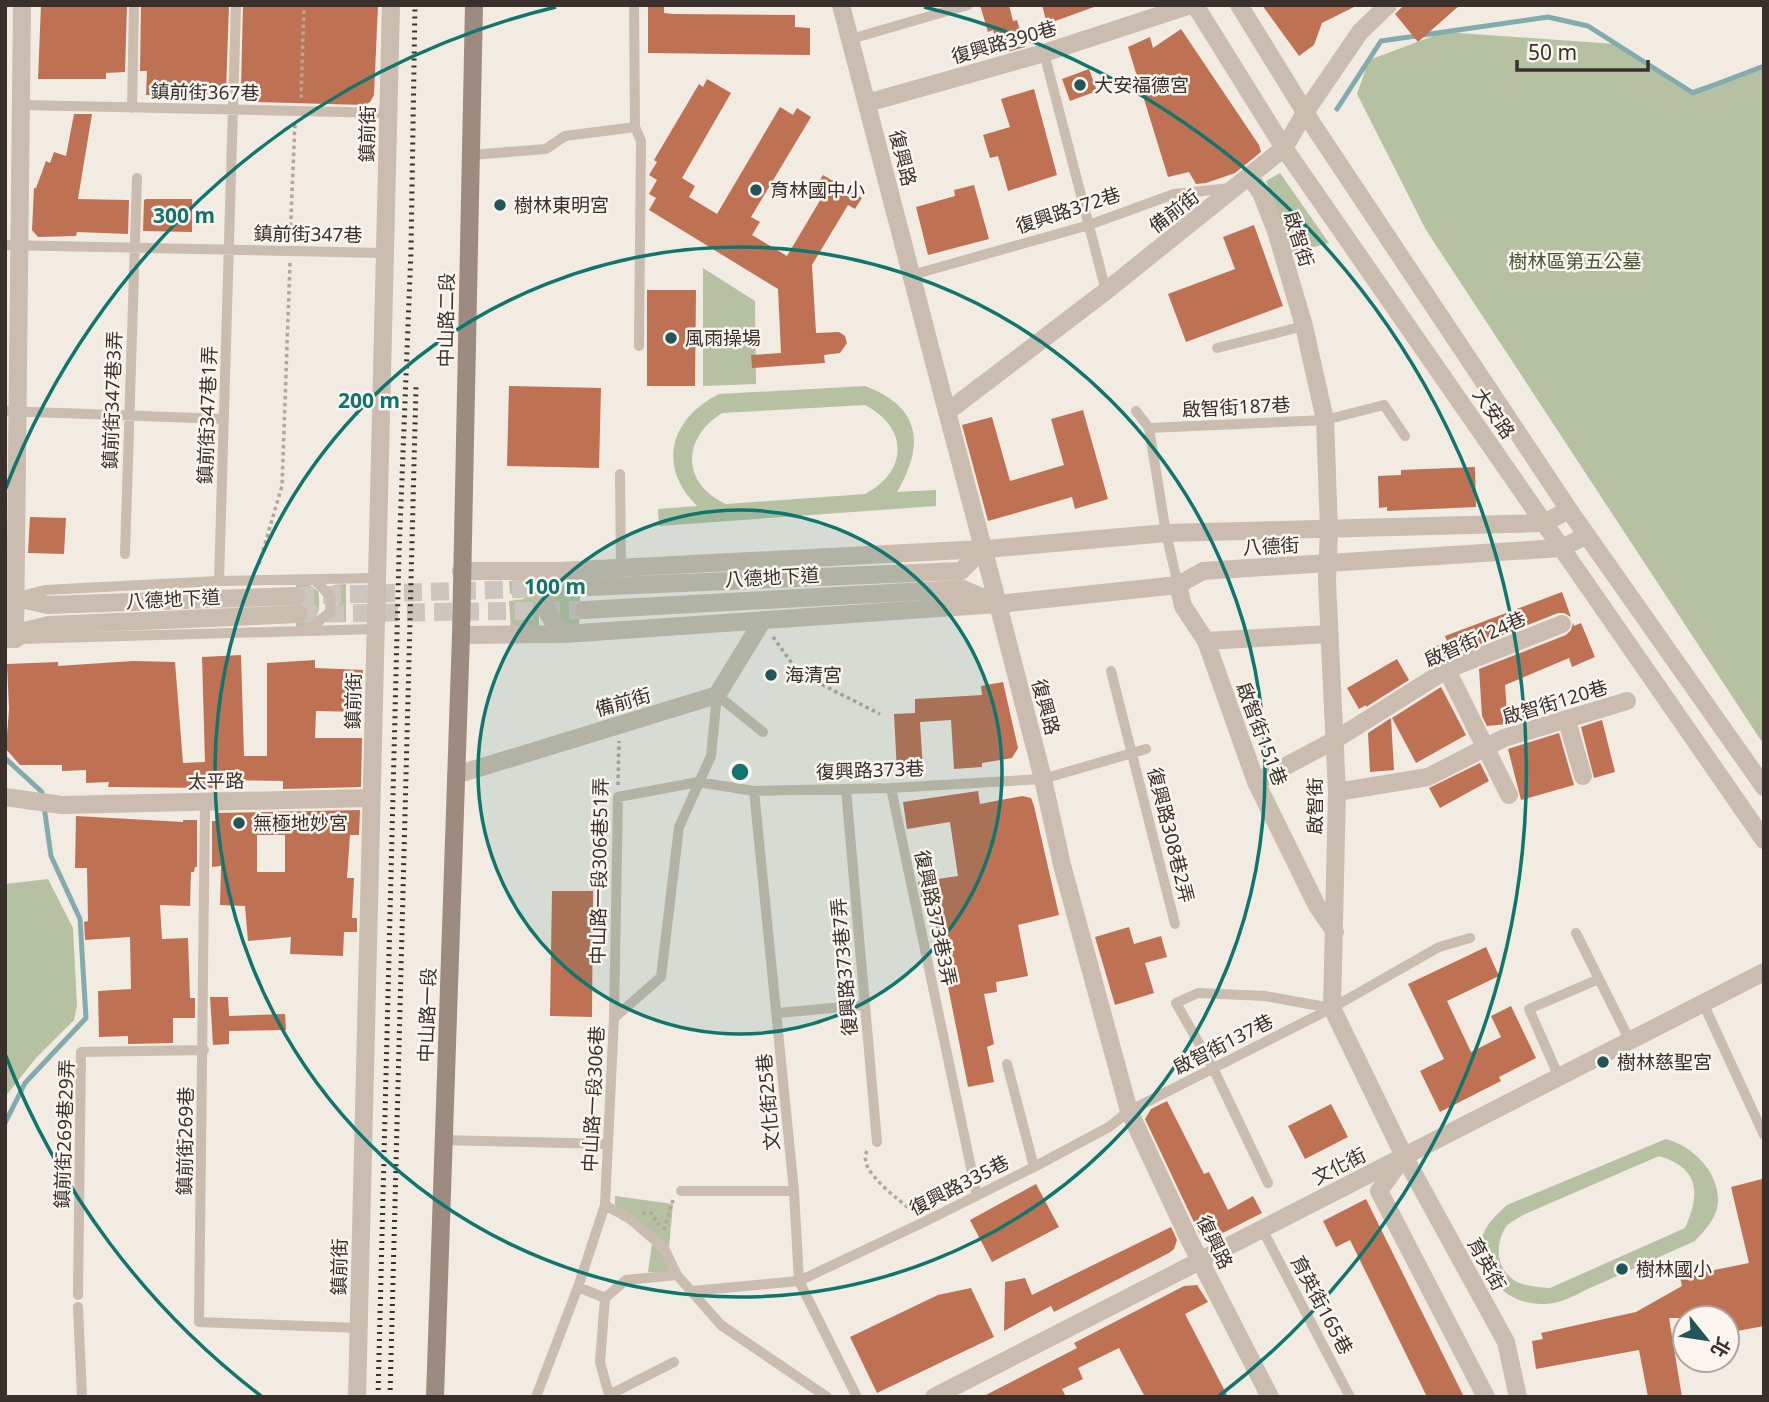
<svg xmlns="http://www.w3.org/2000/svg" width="1769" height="1402" viewBox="0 0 1769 1402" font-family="'Noto Sans','Noto Sans TC',sans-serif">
<rect width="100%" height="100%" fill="#f2ebe2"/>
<path fill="#b6c1a2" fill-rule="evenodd" d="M1444 32 1615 44 1688 91 1764 66V745L1426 230 1357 94 1369 60Z
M1280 173 1329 243 1291 253 1266 181Z
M703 268 755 301 756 384 703 386Z
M865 386C921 407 925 444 897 492L936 490V506L659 526 658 509 697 506C656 466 671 418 719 394ZM865 405C909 428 908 471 865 494L726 504C682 484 681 439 722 413Z
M581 578 579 631 559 623 552 600 565 582Z
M539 580V629L511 630 509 601 524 599V593L510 594 509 581Z
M296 583H307L318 591C322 611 317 625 296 628Z
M346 584V622H331L338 607 333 585Z
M48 879 73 928 77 1006 74 1020 36 1058 5 1097V884Z
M1666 1139C1693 1146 1720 1173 1718 1203 1716 1219 1705 1230 1695 1241 1662 1256 1630 1270 1597 1285 1584 1290 1571 1299 1558 1302 1526 1310 1495 1294 1484 1264 1474 1238 1488 1222 1507 1205ZM1659 1156C1699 1168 1701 1193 1685 1228L1550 1288C1538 1287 1528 1287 1517 1282 1497 1271 1494 1247 1505 1228 1508 1223 1517 1219 1523 1215Z
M615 1196 673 1204 669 1247 615 1207Z
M652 1244 663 1254 670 1272H648Z"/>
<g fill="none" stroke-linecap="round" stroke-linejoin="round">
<path stroke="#82abae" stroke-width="5" d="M1337 109 1381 41 1548 17 1588 26 1693 93 1764 66
M5 758 42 792 51 856 80 919 86 1018 25 1083 5 1123"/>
</g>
<path fill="#bf7153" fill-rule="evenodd" d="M41 5H127L125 72 106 73V79H38Z
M141 5H229L226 92 222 99 177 100V96L146 95 147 71H140Z
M243 5H378L374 95 370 102 365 105 256 102 250 97 247 88H241Z
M648 5H664V13L673 14 795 15V27L810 28V55L648 53Z
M980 5H1009L1013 21 1017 20 1025 47 1000 54 993 30 988 32Z
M1042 5H1094V7L1047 24Z
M1262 5H1358L1322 23 1314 45 1299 56Z
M1404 5H1460L1418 42 1395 14Z
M1181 29 1259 145 1261 152 1235 173 1206 183 1196 184 1189 172 1168 177 1128 47 1150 37 1153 48Z
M1089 69 1097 91 1070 101 1062 79Z
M707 79 731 93 682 178 695 186 689 197 717 214 780 107 793 115 797 108 811 117 751 217 760 222 752 235 787 256 825 192 816 186 823 175 862 198 855 209 848 205 812 265 816 333 839 332 845 336 847 343 840 353 824 355 825 363 752 368 751 355 781 353 778 289 649 210 656 198 649 194 657 180 649 175 657 162 654 160 699 84 703 87Z
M1034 89 1057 175 1008 191 998 156 990 158 983 135 1010 127 1001 99Z
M74 114H92L78 199 129 200 128 234 77 232 76 236 38 237 32 230 34 188H36L46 161 50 163 54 152 66 156Z
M974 185 989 239 928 255 916 207 955 196 954 190Z
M146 199H192V232L143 231 144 200Z
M1254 225 1283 306 1186 342 1168 294 1235 269 1223 237Z
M647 290H696L695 386H647Z
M509 386 601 388 599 468 507 466Z
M1083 410 1108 499 1075 509 1072 497 988 521 962 425 992 417 1010 481 1064 465 1051 419Z
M1475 467 1476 507 1387 511V507L1379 508 1378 476 1401 475V470Z
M30 517 66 518 64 554 28 553Z
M1562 592 1571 617 1564 613H1558L1452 655 1445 636Z
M1573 623 1574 626 1581 623 1595 657 1572 667 1569 658 1505 685 1508 724 1487 726 1482 716 1479 669 1566 635 1571 630Z
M241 655 244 756H267V663L315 660V668L363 670 361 712 316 711 315 738H362L361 787 283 789V781L213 780V788L108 787 109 782 86 783V770L62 771V765H20L6 749 9 709 7 664 58 662V666L133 661 175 662 183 763 205 762 202 657Z
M1397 659 1409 680 1366 707V705L1359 709 1347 688Z
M1003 682 1018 748 1012 758 982 763V767L954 769 951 720 920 722 923 770 897 772 894 714 915 713V699L982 695 981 686Z
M1441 687 1466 735 1416 763 1392 718Z
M1391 718 1394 770 1370 772 1368 733Z
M1602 720 1615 772 1594 778 1581 727Z
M1559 733 1574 785 1521 800 1508 749Z
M1480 763 1489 781 1440 808 1429 788Z
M978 791 980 804 1022 796 1031 798 1034 806 1059 915 1018 925 1028 976 996 982 997 992 984 994 994 1044 987 1047 994 1082 968 1087 932 906 924 908 918 882 958 876 950 822 907 829 903 802Z
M360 810 359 835H350L347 878H354L352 918H357V932H344L343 956 290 954 291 937 248 941 245 906 220 905 221 866 212 867V821H216L215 813ZM257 835H285V872H257Z
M76 816 183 822V820H197V867H195L194 872H191L190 906 160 905 162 939 188 938 190 998H195V1018H173V1043L128 1044V1036L99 1037 98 991 131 989 130 937 85 940 84 922 88 921 87 868H75Z
M552 891H593L592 1017 550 1016Z
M1129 927 1134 944 1161 936 1167 957 1145 963 1154 993 1115 1005 1095 937Z
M1486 947 1499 976 1447 1001 1471 1052 1501 1037 1491 1016 1511 1006 1536 1058 1499 1077 1501 1081 1440 1112 1420 1071 1444 1059 1408 984Z
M210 997H228L229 1016 285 1014 286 1030 229 1031V1044L213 1045Z
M1167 1101 1204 1174 1209 1172 1228 1210 1253 1196 1262 1213 1207 1241 1201 1237 1145 1119 1151 1109Z
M1331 1104 1348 1137 1305 1159 1288 1126Z
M1762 1179 1764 1189V1326L1727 1333V1318H1669L1682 1397H1648L1639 1350 1536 1369 1532 1341 1543 1339 1541 1333 1636 1312 1682 1286 1680 1277 1749 1263 1731 1187Z
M1036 1184 1059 1227 992 1262 970 1220Z
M1366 1199 1464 1397H1427L1350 1240 1336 1247 1323 1221Z
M1171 1227 1177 1240 1174 1249 1169 1253 1054 1312 1051 1306 1004 1331 1005 1282 1025 1278 1032 1295Z
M1197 1285 1208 1302 1185 1314 1228 1397H1145L1119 1348 1078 1368 1083 1379 1062 1389 1066 1397H982L1077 1348 1074 1343 1184 1286Z
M971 1288 994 1337 877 1393 850 1337 938 1295Z"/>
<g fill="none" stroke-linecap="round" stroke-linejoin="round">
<path stroke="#cdc6be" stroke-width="18" stroke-dasharray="18 9" stroke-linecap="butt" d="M296 596 588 587
M299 614 584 610"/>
<path stroke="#b6a698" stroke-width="3.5" stroke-dasharray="3.5 3.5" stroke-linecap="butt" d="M301 98 304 5
M290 240 295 122
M259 564 282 486 290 262
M773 637 799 673 880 714
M618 785 619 741
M867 1151C856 1171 901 1200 914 1213
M642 1213H651L659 1225
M664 1230 673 1200"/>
<path stroke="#cabcae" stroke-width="10" d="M634 5 635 127 641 141 639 346
M851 39 968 5
M1044 53 1106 291
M21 105 388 113
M132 108 134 5
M471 155 546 149 565 136 635 127
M5 245 385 253
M912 275 1089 225 1174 194 1231 188
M1217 348 1304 326
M5 411 224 419
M1136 411 1149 428 1166 533 1178 585
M1149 428 1325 420 1384 405 1405 436
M620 474 621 568
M125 554 137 178
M219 581 236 5
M21 596 45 590 219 581 377 578
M307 631 330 612 331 597 314 579
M19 639 375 629
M1111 671 1175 924
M717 695 763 732
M891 788 977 1196
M846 789 877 1142
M754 791 794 1191 799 1281 857 1397
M205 802 199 1322 359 1328
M1576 933 1630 1041
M1703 1003 1764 1135
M778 1013 865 1005
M614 1018 618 797 698 782 754 791 891 788 1043 779 1146 749
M1007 1064 1034 1167
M1559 1077 1529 1009 1599 979
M443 1140 607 1144
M1268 1183 1213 1068 1176 1003 1198 993 1265 996 1331 1008
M681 1191H794
M605 1205 630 1219 664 1248 677 1275 721 1325 827 1397
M1262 1229 1350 1397
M578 1287 605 1298 626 1280 677 1275
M692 1291 799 1281 924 1222 1034 1167 1109 1127 1129 1111 1332 1008 1439 947 1470 938
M78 1295 81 1052 204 1050
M605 1298 600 1362 609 1395 674 1362
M78 1307 82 1397
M536 1397 578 1287 605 1205 614 1018 661 977 679 827 711 756 717 695"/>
<path stroke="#cabcae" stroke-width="18" d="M841 5 947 412
M867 103 1044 53 1191 5
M1250 177 1261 193 1276 231 1304 326 1325 420 1329 529 1327 582 1337 792 1332 1008 1404 1156 1506 1342 1518 1397
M461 571H558L983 549
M558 571C538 598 541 612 565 634
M1178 585 1183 606 1206 641 1256 782 1317 906 1335 932
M461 635 565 634 998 604 1043 779 1062 865 1129 1111 1190 1241 1270 1397
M15 639 22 5
M1206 641 1328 634
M1439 654 1509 795
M1567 721 1583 776
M456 775 717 695 763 620
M1256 782 1335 740 1446 670 1562 624
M1337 792 1428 777 1504 738 1627 701
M5 797 62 805 371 798
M1402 1159 1379 1191 1486 1397
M357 1397 391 5
M934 1397 1764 972"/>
<path stroke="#cabcae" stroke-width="18" d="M1195 5 1284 148 1764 840
M1239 5 1313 125 1569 510 1764 787
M588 587 961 571 983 549 998 548 1166 533 1544 523 1569 510
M5 598H16L48 605 296 596
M998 604 947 412 1106 291 1284 148 1306 111 1360 32 1388 5
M584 610 963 589 998 604 1178 585 1203 571 1561 548 1586 536
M5 639H15L28 630 49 625 299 614"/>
<path stroke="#9e8b7f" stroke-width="18" d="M435 1397 461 635 474 5"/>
<path stroke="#39302c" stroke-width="5" stroke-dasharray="2 5" stroke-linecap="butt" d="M378 1397 399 554 411 250 415 5
M390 1397 416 387"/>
</g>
<circle cx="740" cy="772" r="262" fill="#0f766e" fill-opacity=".12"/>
<g fill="none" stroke="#0f766e" stroke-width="3.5">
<circle cx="740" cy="772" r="262"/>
<circle cx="740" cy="772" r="525"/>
<path d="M261 1396A787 787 0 0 1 5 1054M5 490A787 787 0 0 1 556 7M924 7A787 787 0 0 1 1219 1396"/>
</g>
<g fill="#235459" stroke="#faf5ee" stroke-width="2.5">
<circle cx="1080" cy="85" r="7"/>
<circle cx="756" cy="190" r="7"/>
<circle cx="500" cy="205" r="7"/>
<circle cx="671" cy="338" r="7"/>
<circle cx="771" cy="675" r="7"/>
<circle cx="239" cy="823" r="7"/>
<circle cx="1603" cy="1062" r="7"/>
<circle cx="1622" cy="1269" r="7"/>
</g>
<g text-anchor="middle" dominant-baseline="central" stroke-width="5" stroke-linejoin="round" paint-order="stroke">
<g font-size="19" fill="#39302c" stroke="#faf5ee">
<text transform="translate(1004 42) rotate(-16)">復興路390巷</text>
<text transform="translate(205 92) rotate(1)">鎮前街367巷</text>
<text transform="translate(367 134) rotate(-89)">鎮前街</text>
<text transform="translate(903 158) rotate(76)">復興路</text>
<text transform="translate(1068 210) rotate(-18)">復興路372巷</text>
<text transform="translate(1174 211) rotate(-38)">備前街</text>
<text transform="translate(308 234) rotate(1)">鎮前街347巷</text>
<text transform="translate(1299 239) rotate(72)">啟智街</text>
<text transform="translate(446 320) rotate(-89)">中山路二段</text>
<text transform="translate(112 400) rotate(-88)">鎮前街347巷3弄</text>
<text transform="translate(1236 407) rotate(-3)">啟智街187巷</text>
<text transform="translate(1494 413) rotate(55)">大安路</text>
<text transform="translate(207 415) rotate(-88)">鎮前街347巷1弄</text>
<text transform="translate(1271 546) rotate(-3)">八德街</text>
<text transform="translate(772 577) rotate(-3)">八德地下道</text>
<text transform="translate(173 599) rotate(-3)">八德地下道</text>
<text transform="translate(1475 639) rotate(-24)">啟智街124巷</text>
<text transform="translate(353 701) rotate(-89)">鎮前街</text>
<text transform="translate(623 702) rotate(-16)">備前街</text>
<text transform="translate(1555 702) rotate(-17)">啟智街120巷</text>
<text transform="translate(1046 707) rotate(75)">復興路</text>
<text transform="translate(1262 734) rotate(69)">啟智街151巷</text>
<text transform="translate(870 770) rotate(-2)">復興路373巷</text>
<text transform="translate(216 781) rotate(-1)">太平路</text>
<text transform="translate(1315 806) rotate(-90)">啟智街</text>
<text transform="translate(1171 835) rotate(76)">復興路308巷2弄</text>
<text transform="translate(599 871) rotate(-89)">中山路一段306巷51弄</text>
<text transform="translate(936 918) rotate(78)">復興路373巷3弄</text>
<text transform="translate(844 967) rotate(-95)">復興路373巷7弄</text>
<text transform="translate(427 1015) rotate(-88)">中山路一段</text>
<text transform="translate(1223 1044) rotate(-27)">啟智街137巷</text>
<text transform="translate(593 1099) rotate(-87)">中山路一段306巷</text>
<text transform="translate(768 1102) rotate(-95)">文化街25巷</text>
<text transform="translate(64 1134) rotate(-88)">鎮前街269巷29弄</text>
<text transform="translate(185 1141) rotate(-89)">鎮前街269巷</text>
<text transform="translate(1339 1166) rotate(-27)">文化街</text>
<text transform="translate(959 1185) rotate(-27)">復興路335巷</text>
<text transform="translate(1215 1242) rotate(64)">復興路</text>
<text transform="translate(1487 1264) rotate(61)">育英街</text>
<text transform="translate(339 1267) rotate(-89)">鎮前街</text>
<text transform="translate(1322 1305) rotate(62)">育英街165巷</text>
</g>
<g font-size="19" fill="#39302c" stroke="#faf5ee" text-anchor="start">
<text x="1094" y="85">大安福德宮</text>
<text x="770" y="190">育林國中小</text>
<text x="514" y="205">樹林東明宮</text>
<text x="685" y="338">風雨操場</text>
<text x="785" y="675">海清宮</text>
<text x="253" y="823">無極地妙宮</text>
<text x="1617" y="1062">樹林慈聖宮</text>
<text x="1636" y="1269">樹林國小</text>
</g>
<g font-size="19" fill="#475631" stroke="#faf5ee">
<text x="1575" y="261">樹林區第五公墓</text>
</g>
</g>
<circle cx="740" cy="772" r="10" fill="#0f766e" stroke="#faf5ee" stroke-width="3.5"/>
<g font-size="21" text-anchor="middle" font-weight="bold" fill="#0f766e" stroke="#faf5ee" stroke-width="5" stroke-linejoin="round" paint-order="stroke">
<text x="184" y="223">300 m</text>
<text x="369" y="408">200 m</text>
<text x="555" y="594">100 m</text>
</g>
<rect width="1769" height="1402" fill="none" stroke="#39302c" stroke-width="14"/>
<g transform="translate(1706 1339) rotate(120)"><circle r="33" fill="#faf5ee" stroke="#ada6a0" stroke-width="2"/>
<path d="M0-5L12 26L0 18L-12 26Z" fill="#235459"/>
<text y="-10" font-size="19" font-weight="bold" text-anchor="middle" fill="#39302c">北</text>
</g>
<path d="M1517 60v10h131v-10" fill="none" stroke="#39302c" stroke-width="3.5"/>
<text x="1528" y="60" font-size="21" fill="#39302c" stroke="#faf5ee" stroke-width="5" paint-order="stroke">50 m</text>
</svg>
